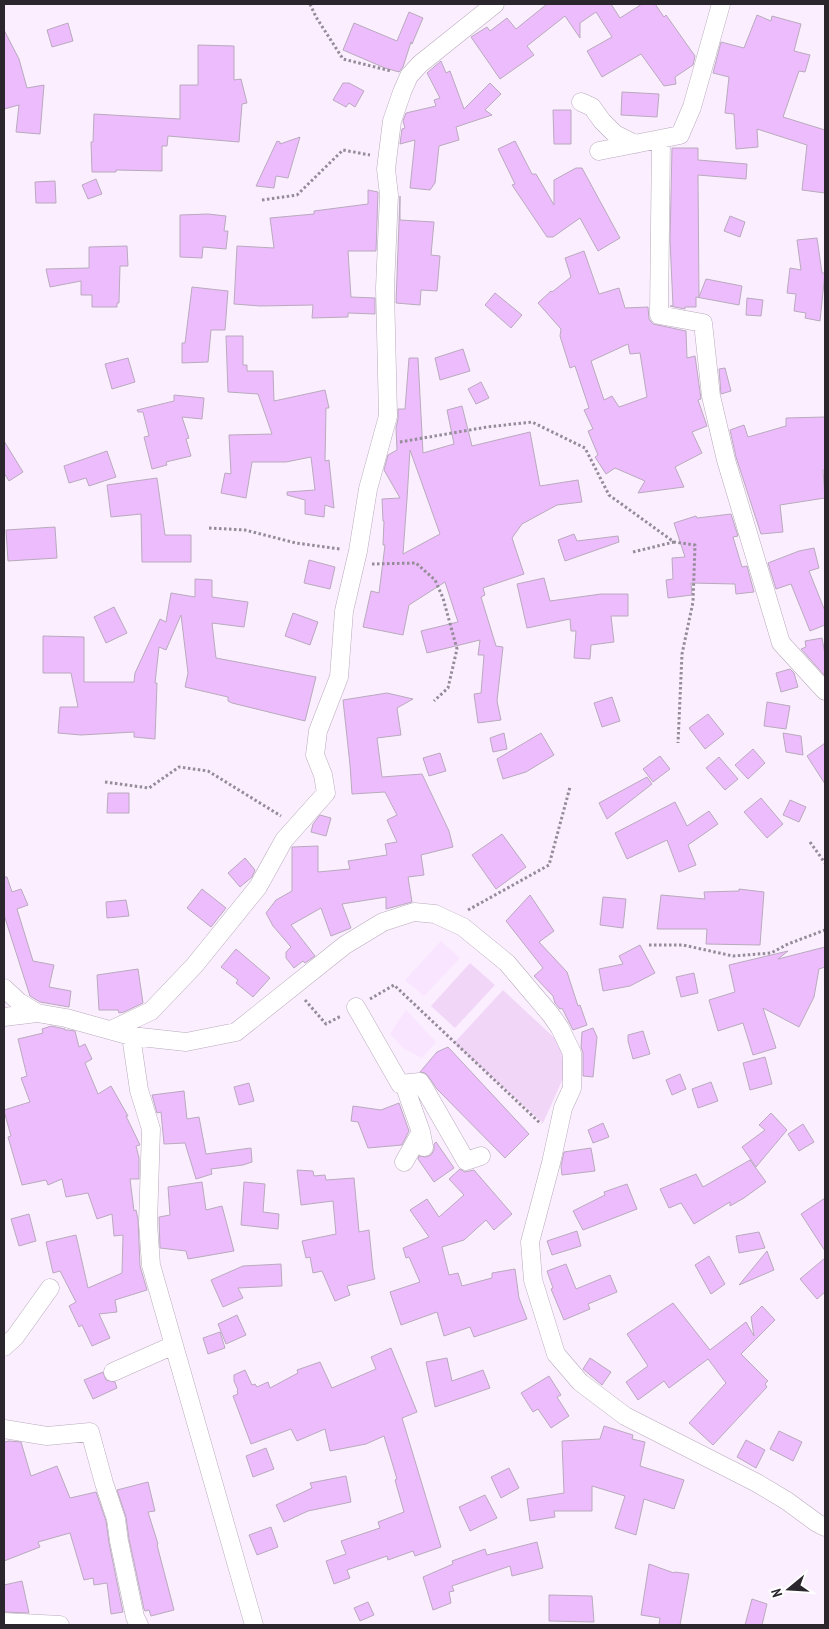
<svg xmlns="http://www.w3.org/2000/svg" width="829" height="1629" viewBox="0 0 829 1629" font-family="'PT Sans Narrow',sans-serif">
<rect width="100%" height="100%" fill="#fbefff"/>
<path fill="#f9e5ff" d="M441 941 460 958 424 996 405 980Z
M406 1010 436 1042 422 1058 403 1048 390 1034Z"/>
<path fill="#f1d6f8" d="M470 963 495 985 455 1028 431 1006Z
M503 990 560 1043 565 1074 543 1123 454 1043Z"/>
<path fill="#edbcfc" stroke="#b9aabd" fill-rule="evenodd" d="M547 4H611L620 18 642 4H655L664 17 666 15 695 56 693 65 675 77 676 84 664 86 641 54 602 77 587 51 612 37 596 12 580 23V38L565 16 527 46 534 55 500 79 471 37 487 27 490 31 507 18 516 29Z
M409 12 423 18 412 44 411 42 403 67 399 72 385 68 343 50 354 23 397 41Z
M757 15 771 21 772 16 801 24 794 51 810 55 805 72 799 71 783 117 825 130V193L802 190 807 145 757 129 758 147 736 149 734 114 725 113 729 77 713 73 721 42 744 48Z
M68 23 73 41 52 47 47 30Z
M4 30 19 59 27 88 44 85 40 134 16 132 19 105 4 109Z
M198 45 234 46V80L241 79 247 103 242 104 239 142 168 136 167 146H162V171L116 170V172H92L91 142H93L94 114 180 119V85H198Z
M441 61 446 73 450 71 464 109 490 83 501 94 485 110 492 115 456 127 459 140 439 146 435 183 430 190 410 188 415 140 400 144 402 129 405 128 403 121 406 113 436 106 434 100 440 98 427 73Z
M343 83H349L364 91 355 107 349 103 346 107 333 100Z
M622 92 659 94 657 117 621 115Z
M553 110H571V144H554Z
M300 137 288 178 276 176 274 188 256 186 277 141 280 142V144Z
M515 141 532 174H536L554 205V180L576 168H582L620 238 598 251 580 218 553 237H547L512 185 515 184 498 149Z
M672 148H698V160L747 164 746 179 698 175 699 297 706 279 742 286 739 305 696 297V307H685V309L670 306H673L670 240Z
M96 179 102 194 88 199 82 185Z
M55 181 56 203H36L35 182Z
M368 190 378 192 376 251H348L351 297 375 298V314L348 313V317L312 318 313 305 260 306 234 304 237 246 274 248 270 218 314 214V211L368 204Z
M400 196V220L434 222 431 255 440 256 437 291 421 290 420 305 396 303Z
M208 214 226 216 224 231H228L226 249 203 247 202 258 180 257V215Z
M730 216 745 222 740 237 724 231Z
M817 238 822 273H825L820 321 805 318 806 313 794 311 796 294 787 293 790 268 801 270 797 240Z
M127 246 128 266H120L119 303H117V307H92V295H81V281L50 287 46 269 89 268V247Z
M584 251 599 294 619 288 625 308 648 307 649 319 653 324 686 331 687 358 695 356 701 399 698 400 707 426 692 432 702 453 675 467 684 487 638 493 645 481 615 468 606 474 595 457 598 455 588 431 593 429 584 410 589 408 575 366 570 368 560 336 561 329 538 303 551 291 552 292 571 277 565 258ZM628 344 630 354 640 353 647 397 619 407 612 396 604 400 591 361Z
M192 287 228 291 225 330H211L208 362 182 363V343H185Z
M495 293 522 315 511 328 485 305Z
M747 298 763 300 761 316 746 315Z
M226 336H243V365H247V371H273L274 401 325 390 329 408H326L325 461 329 460 334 508 325 505 324 517 305 514V500L287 495V492L315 490 311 457 286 462H252L246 498 221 493 225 473 231 474 229 435 272 434 258 394 228 392Z
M463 349 470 371 440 380 435 358Z
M128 358 135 382 112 389 105 364Z
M409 358H418L423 453 454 444 447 410 462 406 472 446 530 432 540 486 578 480 582 502 557 505 522 524 512 538 524 574 483 588 485 595 481 597 496 646 503 647 497 701 501 720 478 723 474 694 481 693 484 655H478L480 640 427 653 421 631 458 622 445 582 409 605 403 635 363 627 371 591 379 593 385 545H383L384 521H383L382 499 400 498 384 470 388 455 397 450 396 428 398 419V409H405ZM410 450 440 534 403 554 407 499Z
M725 368 731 391 721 394 719 369Z
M481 382 489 398 476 404 468 389Z
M174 395 204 398 202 419 182 417 189 438 186 439 191 456 166 462 167 465 152 469 144 437 149 436 143 412H138L137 410 174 401Z
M825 417V470H823L825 498 780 505 783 532 761 534 736 457 730 430 744 425 748 437 786 426V418Z
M4 441 23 472 9 481 4 473Z
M107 451 116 477 89 486 86 478 69 483 64 466Z
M157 478 165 535H191V562H142L141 514 111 517 107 485Z
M731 514 738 536 733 537 742 567 747 566 754 592 736 594 735 584 691 583 692 595 668 598 666 580 673 579 672 558 685 557 674 523 696 516 697 518Z
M55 527 57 558 8 561 6 530Z
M574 534 577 541 618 536 619 542 565 561 558 540Z
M814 548 819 568 809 571 825 611V625L810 631 791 584 776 589 768 563 799 551Z
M309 560 335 567 330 589 304 583Z
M544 578 550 601 601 594H628V616H611L614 642 591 645 590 659 574 658 576 631H571L570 619 527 628 517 584Z
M195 579 212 580V597L248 602 244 627 212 623 216 658 316 677 305 721 232 703 228 701V697L185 687 188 673 181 615 166 650 159 647 155 683H157L155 739 134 737V732L81 735 58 733 60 707H78L71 673H43V636L84 637V682H134L135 673 160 619 166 622 171 593 195 597Z
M114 607 127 633 106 643 94 617Z
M293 613 318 622 310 645 285 636Z
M822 638 825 654V676L801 649 806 647 805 641Z
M790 669 794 673 798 687 781 692 776 673Z
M387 693 413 699 397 708 401 735 377 738 382 777 422 774 449 831 453 847 421 855 424 875 408 877 412 902 386 909V897L342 904 351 928 331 936 321 908 291 925 315 956 305 963 303 961 294 968 286 958V952L291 947 273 926 266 913 276 900 292 891V847L318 846V872L350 869 348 861 387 855 385 844 397 842 387 820 397 815 385 792 352 794 350 765 343 700Z
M612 697 620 721 602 727 594 703Z
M767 702 790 706 786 729 764 726Z
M708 714 724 734 705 749 689 728Z
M504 733 507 749 493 752 490 738Z
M541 733 554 755 526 772 503 779 497 759Z
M783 733 801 736 803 755 786 752Z
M825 743V784L807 756Z
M753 749 765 763 748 779 735 765Z
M440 753 446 771 429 776 423 758Z
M660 756 670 769 653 782 643 769Z
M719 757 738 779 725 790 706 768Z
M647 777 652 784 607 819 599 803Z
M108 793H129V813H107Z
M761 798 783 824 767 838 744 812Z
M790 800 806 807 799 822 783 815Z
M675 802 687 826 709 811 718 824 688 845 696 865 679 872 667 840 627 859 615 833Z
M320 815 331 818 326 836 311 832 313 824Z
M502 834 526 867 496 889 472 855Z
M245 858 255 870 252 877 240 887 228 873Z
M4 877H7L12 892 21 889 28 905 17 909 33 961 54 965 49 987 71 991 69 1007 40 1002 30 996 4 915Z
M202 889 226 908 211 927 187 908Z
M739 889 764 892 760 945 706 944 707 929H657L661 895 705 899 704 892 739 891Z
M530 895 554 931 539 942 567 972 578 1006 580 1005 587 1025 573 1030 562 1008 560 1009 555 1003 553 996 534 976 543 968 506 921Z
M603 897 626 899 623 928 600 925Z
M126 900 129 916 107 918 106 902Z
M640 945 655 973 630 986 603 991 599 969 623 964 619 956Z
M825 947V967L819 969 814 997 799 1027 763 1008 776 1048 753 1055 743 1023 718 1031 709 1000 735 992 729 965 788 951 778 959Z
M236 949 270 978 253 997 236 983 238 980 221 967Z
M138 969 143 1003 124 1012 119 1013 118 1010H99L97 975Z
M694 973 698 993 681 997 676 977Z
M51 1026 65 1029V1030H68L75 1031 79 1047 85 1044 92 1059 85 1063 98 1094 111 1086 128 1116H126L140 1145 136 1146 139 1158V1179H130L134 1211 136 1210 138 1219 140 1266 147 1290 115 1300 117 1312 99 1314 110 1338 92 1346 82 1325 79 1327 69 1306 76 1302 60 1271 53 1273 46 1242 76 1235 88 1288 122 1273 123 1235 114 1236 112 1214 97 1219 88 1193 66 1197 62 1179 48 1185 46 1180 22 1185 8 1137 11 1136 4 1111V1110L30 1102 21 1078 27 1076 18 1039 43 1033 42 1029Z
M593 1028 597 1037 593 1077 583 1076V1053L581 1047 582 1032Z
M643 1031 650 1054 633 1059 628 1041V1035Z
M448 1047 529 1134 505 1158 437 1089 428 1076 425 1073 420 1072 437 1052Z
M765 1057 772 1084 750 1090 743 1063Z
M680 1074 686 1089 672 1095 666 1080Z
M711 1082 718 1101 698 1108 692 1089Z
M249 1083 254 1101 239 1105 234 1087Z
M184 1091 187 1119 199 1117 206 1154 251 1148 252 1162 243 1165 211 1169 212 1174 196 1179 185 1143 164 1144 161 1112 157 1113 152 1095Z
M399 1103 409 1131 402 1145 368 1148 358 1122 351 1121 353 1106 381 1110Z
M771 1113 787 1130 756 1167 742 1147 765 1130 759 1125Z
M603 1123 609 1137 593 1143 588 1130Z
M803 1124 814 1142 799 1151 788 1134Z
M436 1142 454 1168 434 1182 418 1159 419 1156 426 1157 431 1155 434 1150V1144Z
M591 1148 595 1171 562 1175 561 1166 564 1152Z
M750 1160 766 1182 744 1198 730 1206V1202L694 1224 681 1203 669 1208 660 1189 696 1174 703 1187Z
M460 1169 465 1172 474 1170 512 1214 494 1230 486 1220 464 1240 442 1247 449 1275 458 1273 462 1286 492 1278V1273L515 1269 519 1298 527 1319 474 1337 470 1327 444 1336 437 1312 401 1325 390 1292 420 1282 409 1257 406 1258 403 1248 429 1237 410 1210 427 1199 439 1217 464 1195 449 1179Z
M297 1170 313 1171 314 1176 325 1175 326 1180 354 1178 359 1232 369 1230 373 1270 375 1279 347 1286 350 1295 335 1301 322 1271 313 1273 310 1257 306 1258 302 1241 336 1234 333 1201 301 1205Z
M202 1182 206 1210 222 1206 234 1251 188 1259 186 1251 160 1248 159 1217 170 1215 168 1187Z
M244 1182 265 1184 263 1212 279 1214 278 1229 241 1225Z
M627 1184 637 1209 583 1230 573 1211 605 1195 604 1192Z
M825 1198V1251L801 1214Z
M29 1214 36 1241 19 1246 11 1219Z
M577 1231 581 1246 552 1255 547 1241Z
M759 1232 765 1248 739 1253 736 1236Z
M767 1251 774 1270 739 1285Z
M709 1256 725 1284 711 1294 695 1265Z
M825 1258V1292L817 1299 800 1279Z
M281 1264 282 1286 238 1288 243 1298 223 1307 211 1280 243 1266Z
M566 1264 576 1289 610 1275 617 1292 588 1304 590 1309 564 1320 551 1289 553 1288 547 1271Z
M673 1303 710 1350 746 1322 754 1336 751 1317 762 1306 775 1320 741 1354 768 1381 765 1384 767 1387 713 1445 689 1423 726 1383 708 1359 669 1388 664 1381 638 1400 626 1382 648 1366 627 1334Z
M237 1315 246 1335 226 1344 218 1324Z
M220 1332 225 1348 208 1354 203 1338Z
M391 1348 417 1412 402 1418 441 1547 415 1556 413 1551 388 1560 387 1556 347 1570 350 1578 334 1584 326 1561 346 1554 341 1541 380 1528 378 1522 404 1512 395 1480 397 1479 384 1436 366 1444 330 1451 325 1429 297 1441 291 1429 251 1444 233 1396 238 1394 237 1391 238 1390 234 1381V1375L245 1370 252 1385 255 1384 257 1387 268 1382 270 1388 298 1373 297 1370 320 1362 332 1388 376 1369 371 1357Z
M447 1358 452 1381 483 1370 490 1388 435 1407 426 1362Z
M590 1358 611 1372 602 1385 583 1369Z
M103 1372 106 1380 115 1382 117 1388 93 1399 84 1380Z
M549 1376 561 1395 557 1397 569 1416 551 1428 538 1409 533 1412 521 1393Z
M604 1426 633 1435 632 1439 645 1442 640 1466 684 1480 674 1509 644 1499 636 1535 615 1528 625 1496 592 1486V1511H554L555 1517 530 1521 527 1499 564 1493 562 1441 600 1439Z
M779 1431 802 1442 793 1461 770 1449Z
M746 1440 765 1450 756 1468 737 1457Z
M9 1441 21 1442 31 1476 57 1466 70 1498 96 1492 106 1521 109 1543 123 1612 111 1614 107 1583 94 1585 93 1578 84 1580 70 1533 38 1542 40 1547 4 1561V1442Z
M266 1448 274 1469 253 1477 246 1456Z
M509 1468 519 1488 501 1498 491 1477Z
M346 1476 351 1502 308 1511 284 1522 276 1505 312 1488 310 1483Z
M148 1482 155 1511 148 1512 158 1544 157 1545 174 1610 151 1616 149 1610 145 1611 144 1609 129 1539 126 1517 117 1490Z
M485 1495 497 1518 470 1531 459 1507Z
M271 1527 278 1547 257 1555 249 1535Z
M537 1542 543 1568 512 1576 510 1566 452 1586 454 1591 449 1592 451 1603 433 1610 423 1577 453 1564 452 1561 485 1549 487 1555Z
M649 1564 674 1573 675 1572 689 1574 680 1625H659L660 1618 641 1615Z
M22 1581 29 1613 4 1612V1585Z
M549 1595 592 1596 594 1622 549 1621Z
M752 1599 767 1604 762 1625H745Z
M368 1602 374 1615 360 1621 354 1608Z"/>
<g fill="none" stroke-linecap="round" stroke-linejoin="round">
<g stroke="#b9aabd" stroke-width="19">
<path id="street" d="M581 102 592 107 602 121 615 134 635 144
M661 139 659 315 703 323 711 396 726 460 781 643 825 691
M599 151 680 135 692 107 721 4
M4 988 19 1002 37 1013
M356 1007 400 1084 420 1082 424 1088 466 1161 481 1156
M4 1017 37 1013 66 1018 131 1036 186 1042 236 1032 345 945 383 922 414 912 435 914 463 927 507 963 551 1015 560 1028 572 1053V1088L563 1108 551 1163 530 1242 533 1280 556 1354 580 1382 625 1416 757 1483 787 1501 817 1523 825 1527
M111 1030 151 1011 194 966 258 887 284 840 326 793 323 775 315 755 318 731 339 677 344 611 358 551 368 489 388 416 385 288 389 195 386 169 392 121 402 92 409 76 420 64 495 4
M131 1036 139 1090 151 1129 148 1223 151 1265 254 1625
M404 1084 421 1132 424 1147
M404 1162 421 1132
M4 1347 15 1337 50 1288
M113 1372 174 1345
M4 1429 47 1436 90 1432 104 1483 116 1519 119 1541 135 1617 139 1625
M4 1622 60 1625"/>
</g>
<path stroke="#948c97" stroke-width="3" stroke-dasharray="2.5 2.5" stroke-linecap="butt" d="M310 4 316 17 343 59 391 71
M262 200 297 195 343 150 370 155
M400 442 487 427 532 422 585 448 609 495 674 542 695 545 693 602 682 654 678 743
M209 528 245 530 296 543 340 549
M633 552 674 542
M372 564 416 563 435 580 443 598 457 649 448 688 434 701
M105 782 149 788 179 767 208 771 281 816
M810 842 825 863
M468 910 549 865 570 787
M649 945H683L733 956 771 953 788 944 825 930
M370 999 394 985 541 1124
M305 1000 326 1024 341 1016"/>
<use href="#street" stroke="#fff" stroke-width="18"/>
</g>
<rect width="829" height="1629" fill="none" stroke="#2b262d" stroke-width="10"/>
<g transform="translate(789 1589) rotate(252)" stroke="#ffffff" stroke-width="4" paint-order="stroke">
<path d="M0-4L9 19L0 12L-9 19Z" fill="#2b262d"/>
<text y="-8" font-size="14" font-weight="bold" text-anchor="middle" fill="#2b262d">N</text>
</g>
</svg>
